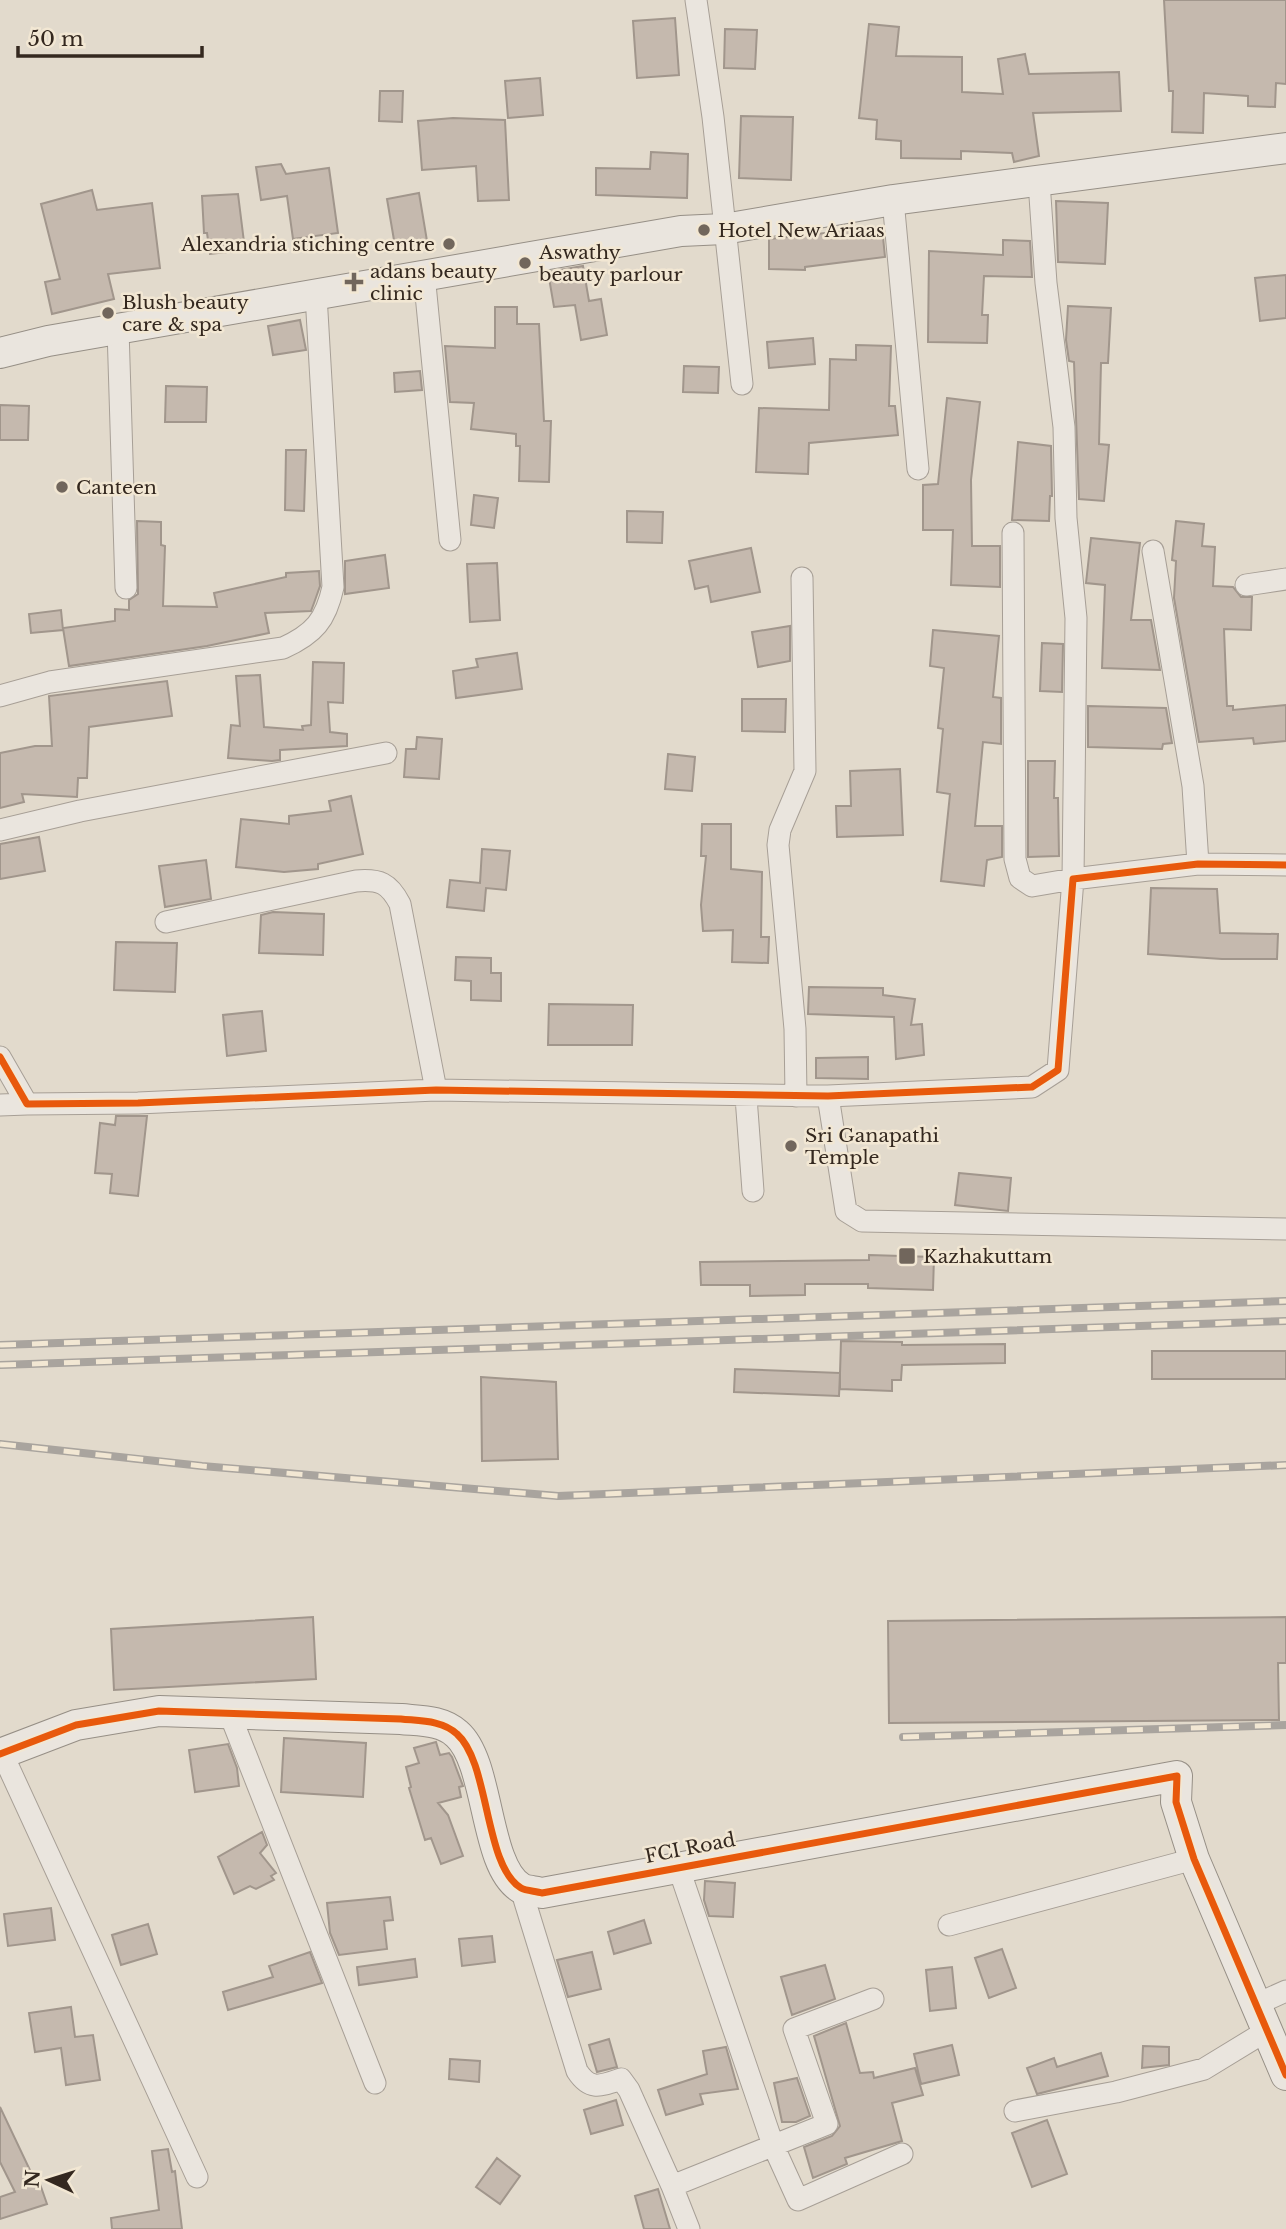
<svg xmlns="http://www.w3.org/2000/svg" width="1286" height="2229" viewBox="0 0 1286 2229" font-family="'Libre Baskerville',serif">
<rect width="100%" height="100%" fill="#e2dacc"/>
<path fill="#c5b9ae" stroke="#a1968c" stroke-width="2" d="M1164 0H1286V84L1276 83 1275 107 1248 106V96L1204 93 1203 133 1172 132 1173 91H1169Z
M675 18 679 75 637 78 633 21Z
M869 24 899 27 896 56 962 57V92L1003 94 998 59 1025 54 1029 74 1119 72 1121 111 1033 113 1039 156 1014 162 1012 153 961 151V159L901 158V141L876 139 877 120 859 118Z
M725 29 757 30 755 69 724 68Z
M540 78 543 115 508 118 505 81Z
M380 91H403L402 122 379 121Z
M741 116 793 117 791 180 739 178Z
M453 118 505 120 509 200 478 201 476 166 422 170 418 121Z
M651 152 688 154 687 198 596 195V168L650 169Z
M281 164 286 174 329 168 338 233 293 239 287 196 261 200 256 167Z
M92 190 97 210 152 203 160 268 108 274 114 299 52 314 45 282 60 279 41 204Z
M419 193 427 241 395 246 387 199Z
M238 194 245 250 210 254 207 233H204L202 196Z
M1056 201 1108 203 1105 264 1058 262Z
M882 227 885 257 805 267V270L769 269V239Z
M1003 240 1030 241 1032 277 984 276 982 315H988L987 343 928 342 929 251 1003 255Z
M583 266 589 301 601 299 607 335 581 340 575 305 554 307 548 272Z
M1286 275V318L1260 321 1255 278Z
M1068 306 1111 308 1108 363H1101L1099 444 1109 445 1104 501 1079 499 1074 362 1069 361 1066 340Z
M495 307H517V324H539L544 421H551L549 482 519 481 520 446H516V434L471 429 474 403 450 402 445 346 495 348Z
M300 320 306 350 273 355 268 326Z
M813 338 815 364 769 368 767 342Z
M856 345 891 346 889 406H895L898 435 809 443 808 474 756 472 759 408 829 410 830 359 856 360Z
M684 366 719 367 718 393 683 392Z
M420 371 422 390 395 392 394 373Z
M166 386 207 387 206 422H165Z
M947 398 980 402 971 480 972 546H1000V587L951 585 953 530H923V485L938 484Z
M0 405 29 406 28 440H0Z
M1018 442 1051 446 1052 496H1050L1049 521 1012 520Z
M286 450H306L304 511 285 510Z
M474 495 498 498 494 528 471 525Z
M627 511 663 512 662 543 627 542Z
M137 521 161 522V545L165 546 163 606 217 607 214 593 286 577V573L319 571 320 586 314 603 311 611 265 613 269 633 207 646 69 666 63 628 115 621V609L129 610V600L138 594Z
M1176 521 1204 524 1202 546 1215 547 1213 586 1233 587 1241 597H1252L1251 630 1224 629 1227 706H1233V710L1286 705V741L1254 744 1253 738 1199 742 1174 598 1176 561 1172 560Z
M1091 538 1140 543 1131 620H1151L1160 670 1102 668 1105 585 1086 583Z
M751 548 760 592 711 602 708 586 695 589 689 561Z
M385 555 389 588 345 594V561Z
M497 563 500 620 470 622 467 564Z
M61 610 63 630 31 633 29 614Z
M790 626V661L758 667 752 632Z
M933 630 999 636 993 697 1001 698V744L983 742 975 826H1002V857L987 860 984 886 941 881 950 794 937 792 943 729 938 728 944 668 930 666Z
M1042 643 1063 644 1062 692 1040 691Z
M517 653 522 689 456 698 453 671 478 667 476 659Z
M313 662 344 663 343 703 328 702 330 732 347 734V746L280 750V760L272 761 228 758 231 725 240 726 236 676 260 675 264 727 303 730 302 726 311 725Z
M167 681 172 716 89 727 87 778H78L77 797 22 794 24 802 0 808V753L35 746H52L49 696Z
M742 699H786L785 732 742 731Z
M1088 706 1166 708 1172 743 1163 744 1162 749 1088 747Z
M417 737 442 739 439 779 404 777 406 749H416Z
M668 754 695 757 692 791 665 789Z
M1028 761H1055L1054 798H1058L1059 856 1028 857Z
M900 769 903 835 837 837 836 806H851L850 771Z
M351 796 363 854 318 864V869L284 872 236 867 241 819 289 824V816L331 811 329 801Z
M702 824H731V869L762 872 761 937H769L768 963 732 962 733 930 703 931 701 905 706 856H701Z
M39 837 45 871 0 879V844Z
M482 849 510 851 506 890 486 888 484 911 447 907 450 880 480 883Z
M206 860 211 899 165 907 159 866Z
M1151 888 1217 889 1220 933 1278 934 1277 959H1222L1148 954Z
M273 912 324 914 323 955 259 953 261 915Z
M116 942 177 943 175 992 114 990Z
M456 957 491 958V973H501V1001L471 1000V981L455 980Z
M809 987 883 988V995L915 999 911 1025 922 1024 924 1055 896 1059 894 1017 808 1014Z
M549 1004 633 1005 632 1045H548Z
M262 1011 266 1051 227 1056 223 1015Z
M868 1057V1079L816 1078V1058Z
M116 1116H147L138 1196 110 1193 112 1174 95 1173 100 1123 115 1125Z
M959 1173 1011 1178 1008 1211 955 1205Z
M869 1255 934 1257 933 1290 868 1288V1284H805V1295L750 1296V1285H701L700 1262 869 1260Z
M841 1341 902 1342V1345L1005 1344V1363L902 1365 901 1380H892V1391L840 1389V1373L839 1396 734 1392 735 1369 840 1373Z
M1152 1351H1286V1379H1152Z
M481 1377 556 1382 558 1459 482 1461Z
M313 1617 316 1679 114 1690 111 1629Z
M1286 1617V1663H1278L1279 1720 889 1723 888 1621Z
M284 1738 366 1743 363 1797 281 1792Z
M436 1742 440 1755 449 1753 452 1757 463 1786 459 1787 461 1797 438 1803 448 1815 463 1856 441 1864 431 1838 425 1840 409 1788 411 1787 406 1767 419 1763 414 1748Z
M228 1744 237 1768 239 1786 195 1792 189 1750Z
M262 1832 267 1845 260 1853 276 1873 271 1876 274 1880 256 1889 250 1886 234 1894 218 1857Z
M705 1881 735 1883 733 1917 709 1916 704 1900Z
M390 1897 393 1920 384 1921 387 1949 339 1955 330 1933 327 1903Z
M51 1908 55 1940 8 1946 4 1914Z
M644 1920 651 1943 614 1954 608 1932Z
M148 1924 157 1954 121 1965 112 1935Z
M492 1936 495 1962 462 1966 459 1939Z
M1002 1949 1016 1988 989 1998 975 1958Z
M310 1952 322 1983 228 2010 223 1992 273 1977 269 1966Z
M592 1952 601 1989 568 1997 557 1960Z
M415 1959 417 1977 359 1985 357 1967Z
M825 1965 835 1999 792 2015 781 1977Z
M952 1967 956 2008 930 2011 926 1970Z
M71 2007 75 2037 93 2035 100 2080 66 2085 61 2048 35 2052 29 2013Z
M846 2023 860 2073 873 2072 874 2078 915 2068 923 2095 892 2103 902 2141 845 2158 847 2164 813 2178 804 2147 832 2136 840 2126 814 2036Z
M609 2039 617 2067 597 2072 589 2045Z
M952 2045 959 2075 921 2084 914 2054Z
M1143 2046 1169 2047V2065L1142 2068Z
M726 2047 738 2089 700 2094 703 2104 666 2115 658 2090 707 2074 703 2051Z
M1101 2053 1108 2076 1037 2094 1027 2068 1054 2058 1057 2067Z
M450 2059 480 2061 479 2082 449 2079Z
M797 2078 810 2116 796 2122H782L774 2083Z
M616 2100 623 2125 591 2134 584 2110Z
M0 2107 37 2185 40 2184 47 2204 0 2219V2197L15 2192 0 2162Z
M1047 2120 1067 2174 1032 2187 1012 2133Z
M168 2149 172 2172 175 2171 182 2229H112L111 2218 159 2210 152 2151Z
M497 2158 520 2176 500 2204 476 2187Z
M658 2189 670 2229H644L635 2196Z"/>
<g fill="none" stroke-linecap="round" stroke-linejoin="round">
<g stroke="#a79f96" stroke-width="23">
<path id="street" d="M696 0 713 117 742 384
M893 200 918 469
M424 274 450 540
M118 329 126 588
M1013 533 1015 859 1020 878 1032 886 1073 879 1076 618 1066 518 1064 427 1046 283 1039 182
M1153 551 1193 786 1198 864
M1246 585 1286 579
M0 696 50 682 283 648C314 634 326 620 333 587L316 295
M0 830 80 811 386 753
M166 922 356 881C380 879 389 883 400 904L436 1090
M0 1057 27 1104 138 1103 436 1090 828 1096 1032 1087 1058 1070 1073 879 1198 864 1286 865
M796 1096 795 1029 778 845 780 830 805 771 802 578
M828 1096 846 1211 862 1221 1286 1229
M746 1097 753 1191
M0 1105 27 1104
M229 1712 375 2083
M2 1753 197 2177
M678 1866 773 2145 798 2200 902 2154
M521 1889 577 2071C590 2091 600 2086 621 2079L629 2090 672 2186
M949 1925 1194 1859
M1257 2004 1286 1991
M1015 2111 1116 2092 1204 2069 1268 2030
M689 2229 672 2186 827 2124 794 2029 873 1999"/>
</g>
<g stroke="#968f86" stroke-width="32">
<path id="secondary" d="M0 353 48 341 681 231 724 229 893 200 1286 148
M0 1754 76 1725 159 1711 401 1719C420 1721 442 1720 457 1734 490 1763 484 1866 521 1888 526 1891 536 1891 542 1893L1177 1776 1176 1802 1194 1859 1286 2075"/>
</g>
<use href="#street" stroke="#eae5de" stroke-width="21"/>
<use href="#secondary" stroke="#eae5de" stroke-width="30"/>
<g stroke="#a9a49e" stroke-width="8">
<path id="rail" d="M0 1345 1286 1301
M0 1365 1286 1321
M0 1444 202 1466 558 1496 1286 1465
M903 1737 1286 1725"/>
</g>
<use href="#rail" stroke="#f2e7d3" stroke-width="5" stroke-dasharray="16" stroke-linecap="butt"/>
<g stroke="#f2e7d3" stroke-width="11">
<path id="cycleway" d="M0 1057 27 1104 138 1103 436 1090 828 1096 1032 1087 1058 1070 1073 879 1198 864 1286 865
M0 1754 76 1725 159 1711 401 1719C420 1721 442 1720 457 1734 490 1763 484 1866 521 1888 526 1891 536 1891 542 1893L1177 1776 1176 1802 1194 1859 1286 2075"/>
</g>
<use href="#cycleway" stroke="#e8590c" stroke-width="7"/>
</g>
<g fill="#71665c" stroke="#f2e7d3" stroke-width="2.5">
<circle cx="704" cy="230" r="7"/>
<circle cx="449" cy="244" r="7"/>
<circle cx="525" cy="263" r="7"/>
<path d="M350.5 271.5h7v7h7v7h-7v7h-7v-7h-7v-7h7z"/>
<circle cx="108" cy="313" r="7"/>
<circle cx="62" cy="487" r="7"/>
<circle cx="791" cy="1146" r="7"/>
<rect x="898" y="1247" width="18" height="18" rx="3.5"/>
</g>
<g text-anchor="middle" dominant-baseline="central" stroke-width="5" stroke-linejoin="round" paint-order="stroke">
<g font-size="19" fill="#34281f" stroke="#f2e7d3" text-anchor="start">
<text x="718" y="230">Hotel New Ariaas</text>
<text x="435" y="244" text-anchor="end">Alexandria stiching centre</text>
<text x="539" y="252">Aswathy<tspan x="539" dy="22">beauty parlour</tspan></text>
<text x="370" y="271">adans beauty<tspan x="370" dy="22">clinic</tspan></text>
<text x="122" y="302">Blush beauty<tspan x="122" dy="22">care &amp; spa</tspan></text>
<text x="76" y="487">Canteen</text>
<text x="805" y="1135">Sri Ganapathi<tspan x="805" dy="22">Temple</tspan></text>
<text x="923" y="1256">Kazhakuttam</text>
</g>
<g font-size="19" fill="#34281f" stroke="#f2e7d3">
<text transform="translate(690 1848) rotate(-11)">FCI Road</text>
</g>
</g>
<g transform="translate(49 2180) rotate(274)" stroke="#f2e7d3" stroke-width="5" paint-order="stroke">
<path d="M0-5L12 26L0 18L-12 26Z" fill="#34281f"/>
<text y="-10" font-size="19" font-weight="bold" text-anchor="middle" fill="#34281f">N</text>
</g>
<path d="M18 46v10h184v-10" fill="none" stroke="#34281f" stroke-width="3.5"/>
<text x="28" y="46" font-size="21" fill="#34281f" stroke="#f2e7d3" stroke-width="5" paint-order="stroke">50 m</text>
</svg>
